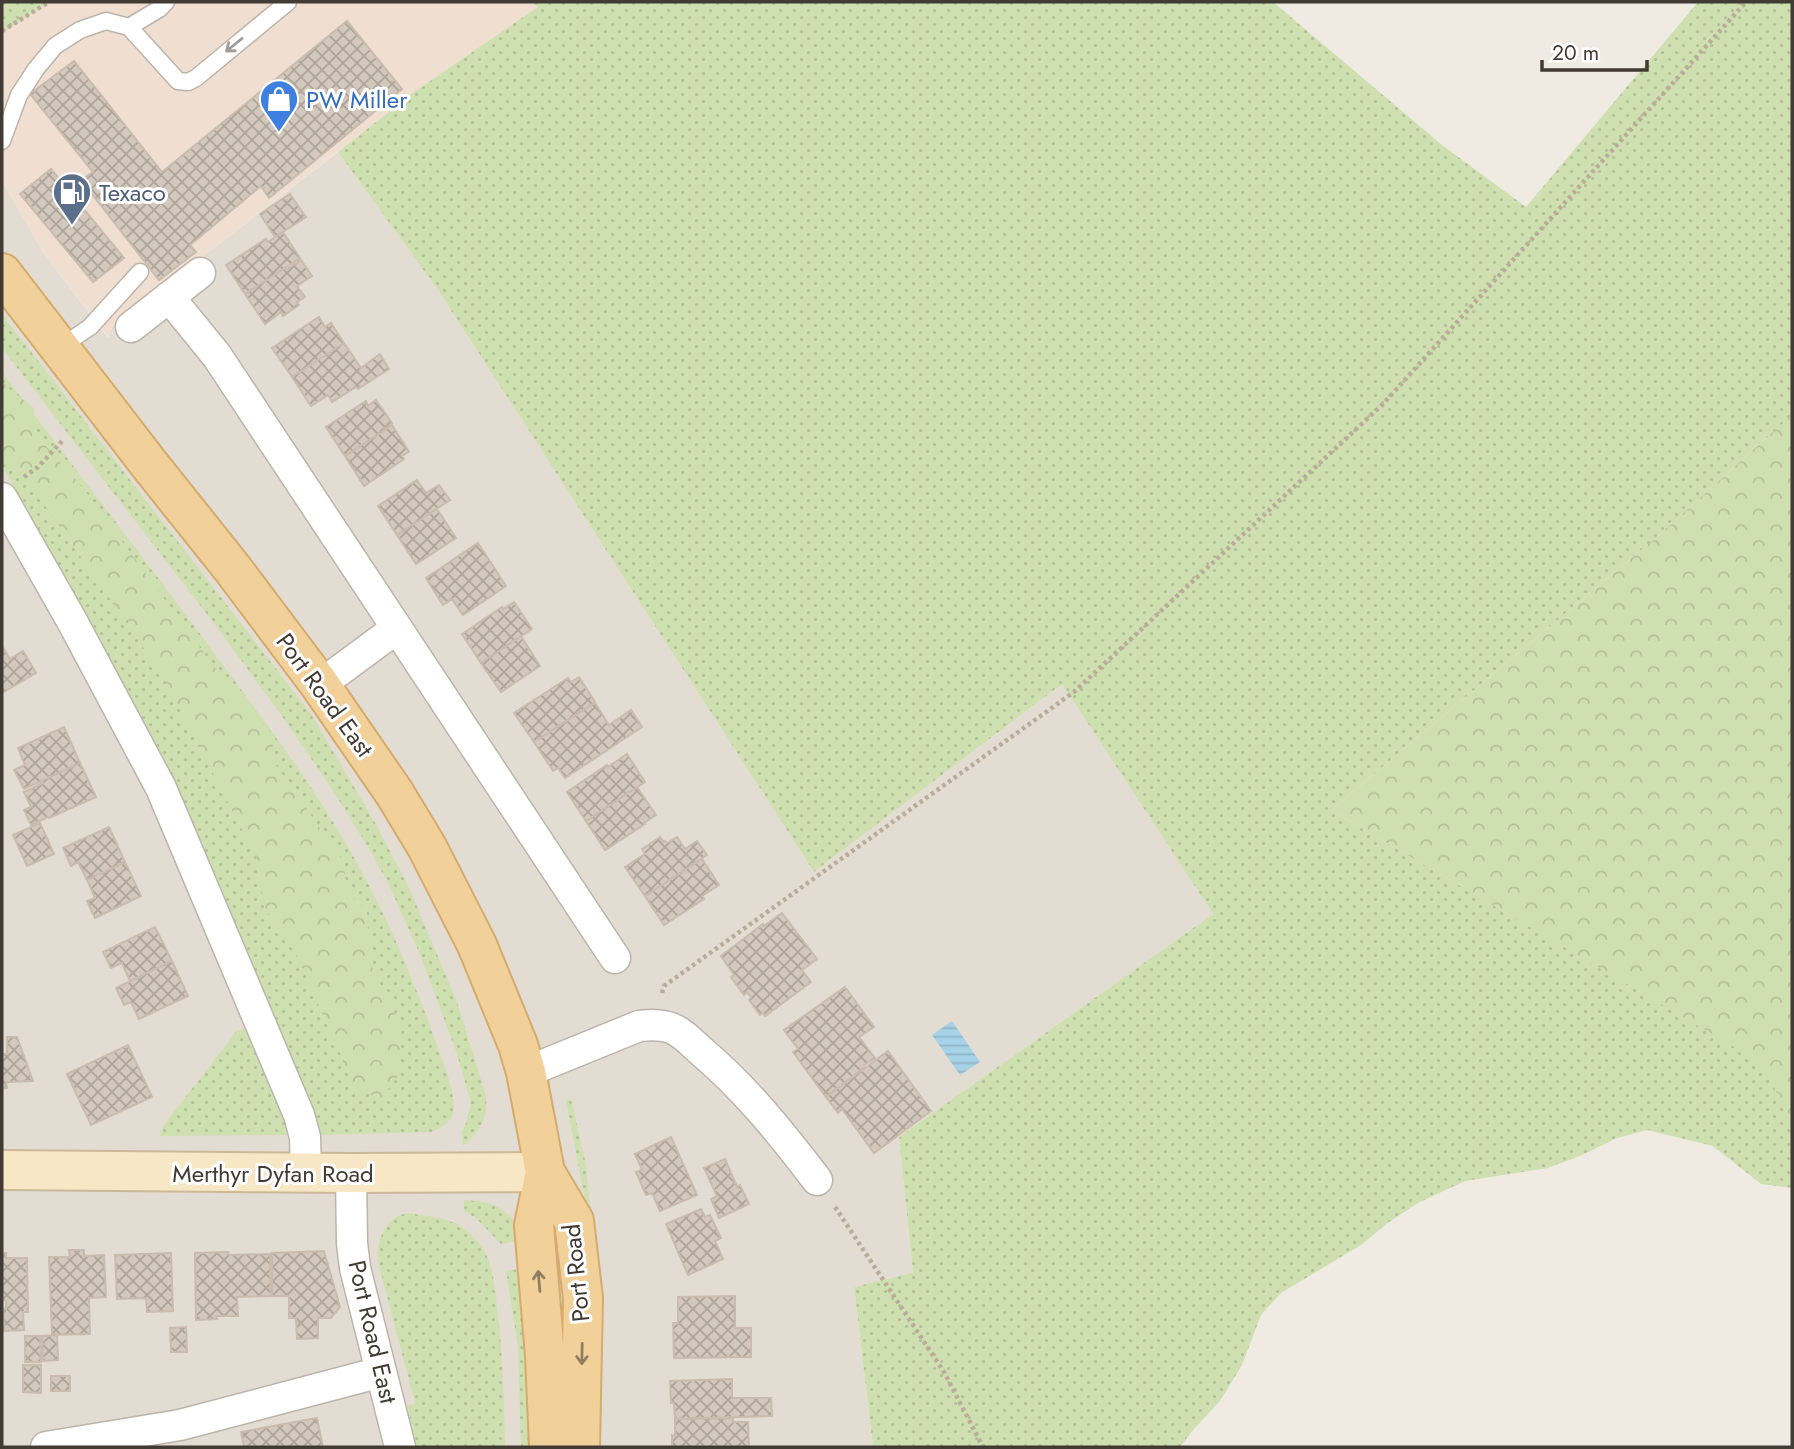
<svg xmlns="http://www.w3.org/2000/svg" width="1794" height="1449" viewBox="0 0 1794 1449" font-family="Jost,sans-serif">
<defs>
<pattern id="grass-dots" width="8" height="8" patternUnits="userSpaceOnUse" patternTransform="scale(1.75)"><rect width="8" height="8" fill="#cfe0b0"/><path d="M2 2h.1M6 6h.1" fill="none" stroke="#b3c198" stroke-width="1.8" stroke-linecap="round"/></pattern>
<pattern id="forest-crowns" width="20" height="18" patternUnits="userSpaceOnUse" patternTransform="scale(1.75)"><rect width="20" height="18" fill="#cfe0b0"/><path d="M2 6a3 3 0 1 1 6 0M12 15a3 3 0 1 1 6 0" fill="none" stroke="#b3c198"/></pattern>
<pattern id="water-rules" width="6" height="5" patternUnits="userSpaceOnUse" patternTransform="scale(1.75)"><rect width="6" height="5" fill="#a5d2e6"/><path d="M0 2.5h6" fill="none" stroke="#8fb5c6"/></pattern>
<pattern id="building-cross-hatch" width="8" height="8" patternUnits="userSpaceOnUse" patternTransform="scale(1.75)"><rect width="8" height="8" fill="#d3c8bd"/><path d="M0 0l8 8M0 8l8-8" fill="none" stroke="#ada49a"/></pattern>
</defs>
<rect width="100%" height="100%" fill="#efebe3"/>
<path fill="#e3dcd2" d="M338 152 438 290 814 872 1062 684 1213 914 899 1137 913 1274 854 1287 873 1447H2V181L43 252 108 338 112 327Z"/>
<path fill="#f0dfd0" d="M50 2H532L539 7 414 92 112 327 109 338 43 252 2 181V33Z"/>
<path fill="url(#grass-dots)" d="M2 2H50L2 33Z
M532 2H1273L1442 145 1526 207 1698 2H1792V415L1659 535 1331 810 1764 1064 1792 1126V1188L1761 1184 1713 1146 1647 1130 1617 1138 1580 1156 1548 1168 1465 1181 1418 1203 1389 1222 1361 1245 1281 1293 1261 1315 1242 1365 1220 1401 1193 1430 1180 1447H873L854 1287 913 1273 899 1137 1213 914 1062 684 814 872 438 290 338 152 414 92 538 7Z
M2 314 311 714 377 826 410 890 457 1002 485 1092C490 1116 481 1131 463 1146L462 1131 466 1124 471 1102 456 1051 421 957 388 883 371 852 330 786 277 709 213 622 2 348Z
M2 372C69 461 137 549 203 638 253 706 306 774 348 847 382 906 410 970 433 1034 439 1053 460 1098 452 1116 448 1124 440 1128 432 1132L318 1135 199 838 170 778 101 647 2 465Z
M248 1027 291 1135 159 1136 163 1126 236 1032Z
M571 1099 585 1160 597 1263 566 1100Z
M464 1200C494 1201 514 1209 521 1240L501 1244 476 1218 464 1211Z
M408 1213C425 1216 445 1217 460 1226 472 1233 483 1246 488 1259 494 1274 495 1291 497 1307 503 1353 504 1400 505 1447H417L407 1406 415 1403 378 1262C376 1241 385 1217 408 1213Z
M524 1268 534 1447H521L518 1347 506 1271Z"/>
<path fill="url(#forest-crowns)" d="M2 379 6 386 34 408 35 434 84 489 226 683 271 732 275 764 343 861 348 893 367 911 371 965 402 1027 399 1075 381 1099 355 1088 297 956 264 907 257 859 161 673 32 487 2 453Z
M1792 415V1126L1763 1064 1331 810 1659 535Z"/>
<path fill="url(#water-rules)" d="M952 1021 980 1062 960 1075 932 1035Z"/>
<path fill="url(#building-cross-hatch)" stroke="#c9bcae" stroke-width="2" d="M347 21 402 89 269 198 261 186 190 245 196 252 159 280 81 180 93 172 30 94 74 61 162 172Z
M51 169 124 258 93 282 20 194Z
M290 194 306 217 275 237 260 214Z
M283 232 300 258 245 294 226 265 266 239 268 242Z
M301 260 312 276 297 286 305 297 297 302 299 305 283 316 281 312 265 324 245 294 285 268 286 270Z
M319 317 325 327 331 323 344 343 292 377 272 348Z
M344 343 361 368 380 354 389 369 358 389 356 387 332 402 328 395 311 406 292 377Z
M376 400 392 423 384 429 385 430 345 456 326 427 366 401 368 406Z
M392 425 409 452 402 456 404 459 364 486 345 456Z
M417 480 426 493 439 485 450 500 397 535 378 506Z
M437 509 456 538 416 564 397 535Z
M478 543 506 586 463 615 452 599 443 605 426 578Z
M514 602 532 629 481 663 462 634 502 607 503 609Z
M521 636 540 666 501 692 481 663Z
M2 646 10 659 23 651 36 673 2 693Z
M579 677 595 702 534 742 514 713 568 678 571 682Z
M595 703 609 725 631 710 642 727 565 778 558 768 553 771 534 742Z
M64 727 80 763 24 789 14 770 25 765 18 748Z
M627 754 645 782 586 821 567 792 607 765 608 767Z
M80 763 96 797 49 818 48 817 31 825 24 810 31 807 24 792 43 783 41 781Z
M637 787 656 815 644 823 645 824 605 850 586 821Z
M40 823 54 854 27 866 13 835Z
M109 827 125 862 87 880 78 862 71 866 63 848Z
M660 837 664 842 665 841 667 843 677 837 685 849 697 841 707 855 645 896 625 867 645 854 642 849Z
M702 859 719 885 702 896 704 899 664 925 645 896Z
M125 862 141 896 95 918 87 901 95 898 87 880Z
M782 913 817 959 802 970 811 982 765 1016 763 1013 760 1015 749 1000 751 997 747 992 744 995 731 977 734 975 721 956 763 924 764 926Z
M155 927 172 961 130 981 122 963 111 968 103 952Z
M172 961 188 996 139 1019 131 1002 124 1005 116 988Z
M845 987 874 1027 859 1037 875 1058 864 1065 865 1067 826 1097 793 1052 798 1049 784 1030Z
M7 1037H17L33 1081 6 1082 7 1088H2V1054H7Z
M128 1045 152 1097 91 1125 67 1074Z
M888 1051 931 1111 874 1153 842 1109 838 1113 826 1097Z
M671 1137 697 1195 660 1211 652 1193 646 1195 636 1172 642 1170 635 1154Z
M725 1159 737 1187 740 1185 749 1204 719 1218 711 1199 717 1196 704 1168Z
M701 1209 705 1217 710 1215 721 1238 715 1241 723 1259 688 1275 666 1224Z
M69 1250H84V1256L104 1255 106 1297 89 1298 90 1334 52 1335 49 1257H70Z
M324 1251 340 1307 331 1318H318V1338L297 1339 296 1318H289V1296H272V1253Z
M228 1252 229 1255 270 1254 271 1296 237 1297 238 1316H216L217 1319 196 1320 195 1253Z
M2 1253H6V1258H27L28 1312H23L24 1330 4 1331 3 1309H6V1300H2Z
M171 1253 173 1311 147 1312 146 1298 117 1299 115 1255Z
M735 1296V1328H751V1357L674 1358 673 1323H678V1297Z
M186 1327 187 1352H171L170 1328Z
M57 1335 58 1360 43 1361 42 1336Z
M25 1336H40L41 1362H25Z
M23 1365H41V1393L23 1392Z
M51 1376H70V1391H51Z
M732 1379V1398H771L772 1416 675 1419 674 1403H671L670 1381Z
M317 1418 323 1447H244L241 1432Z
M733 1418V1422H748L749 1447H672V1435L675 1436V1419Z"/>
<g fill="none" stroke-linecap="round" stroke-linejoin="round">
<g stroke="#bcb4aa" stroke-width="19">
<path id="lane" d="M129 27 159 9 166 2
M2 141 19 95 36 69 55 46 80 30 106 21 129 27 178 81 188 82 196 78 288 2
M59 348 90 327 140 272"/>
</g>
<g stroke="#bcb4aa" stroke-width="33">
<path id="street" d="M169 297 217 356 615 958
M131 327 200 273
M2 498 72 621 161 788 299 1115 305 1137 306 1173
M320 685 397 628
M526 1072 639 1026C649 1025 661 1024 671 1028 682 1032 692 1043 701 1051 746 1089 782 1134 817 1180
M351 1173 352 1243 355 1268 400 1447
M46 1447 180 1425 381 1372"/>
</g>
<g stroke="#cab897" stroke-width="42">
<path id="secondary" d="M2 1170 351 1173 545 1172"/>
</g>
<g stroke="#d4ab6c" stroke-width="42">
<path id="primary" d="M2 273 149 464 232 568 320 685 395 794 427 847 477 945 518 1045 526 1072 545 1172 574 1221 583 1298 580 1447
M545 1172 534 1225 545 1356 549 1447"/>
</g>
<path stroke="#baab9a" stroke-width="4.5" stroke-dasharray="3.5 3.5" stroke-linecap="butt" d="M2 31 49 2
M24 477 38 467 64 439
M662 993 664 986 1074 692 1383 404 1746 2
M835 1207 944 1372 983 1447"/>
<use href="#lane" stroke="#fff" stroke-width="16"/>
<use href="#street" stroke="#fff" stroke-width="30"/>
<use href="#secondary" stroke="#f8e7c5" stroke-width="38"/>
<use href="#primary" stroke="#f2d09a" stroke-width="38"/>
</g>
<defs><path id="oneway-shaft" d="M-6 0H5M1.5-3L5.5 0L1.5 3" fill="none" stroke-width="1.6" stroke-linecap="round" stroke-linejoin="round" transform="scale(1.75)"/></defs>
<use stroke="#a09d9a" href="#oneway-shaft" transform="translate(234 45) rotate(141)"/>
<g stroke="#917e62">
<use href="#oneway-shaft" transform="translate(539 1281) rotate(-95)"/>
<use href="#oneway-shaft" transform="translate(582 1354) rotate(91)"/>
</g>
<defs>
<g id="shop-pin" transform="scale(2.0125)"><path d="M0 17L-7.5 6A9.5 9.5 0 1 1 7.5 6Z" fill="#3f7fe0" stroke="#fff"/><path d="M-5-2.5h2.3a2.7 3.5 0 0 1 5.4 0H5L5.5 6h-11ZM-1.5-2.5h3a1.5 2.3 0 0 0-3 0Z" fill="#fff"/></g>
<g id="fuel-pin" transform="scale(2.0125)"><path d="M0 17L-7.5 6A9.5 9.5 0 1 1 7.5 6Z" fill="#5c6f8a" stroke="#fff"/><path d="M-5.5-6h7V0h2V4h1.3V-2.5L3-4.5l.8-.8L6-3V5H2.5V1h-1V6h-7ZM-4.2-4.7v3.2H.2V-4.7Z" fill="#fff"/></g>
</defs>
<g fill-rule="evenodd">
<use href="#shop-pin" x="279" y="99"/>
<use href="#fuel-pin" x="72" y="192"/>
</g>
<g text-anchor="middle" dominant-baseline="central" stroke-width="6" stroke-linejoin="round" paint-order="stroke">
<g font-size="24" fill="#366cbe" stroke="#fff" text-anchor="start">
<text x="306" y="99">PW Miller</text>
</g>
<g font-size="24" fill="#4e5e75" stroke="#fff" text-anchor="start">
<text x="99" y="192">Texaco</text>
</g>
<g font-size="24" fill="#413b34" stroke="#fff">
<text transform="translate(325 695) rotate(54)">Port Road East</text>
<text x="273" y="1173">Merthyr Dyfan Road</text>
<text transform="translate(576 1273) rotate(-96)">Port Road</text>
<text transform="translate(373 1332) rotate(77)">Port Road East</text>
</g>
</g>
<rect width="1794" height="1449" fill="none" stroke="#413b34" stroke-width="7"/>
<path d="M1542 60v10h105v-10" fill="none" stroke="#413b34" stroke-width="3.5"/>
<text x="1552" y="60" font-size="21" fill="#413b34" stroke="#ffffff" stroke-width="5" paint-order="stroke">20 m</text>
</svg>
